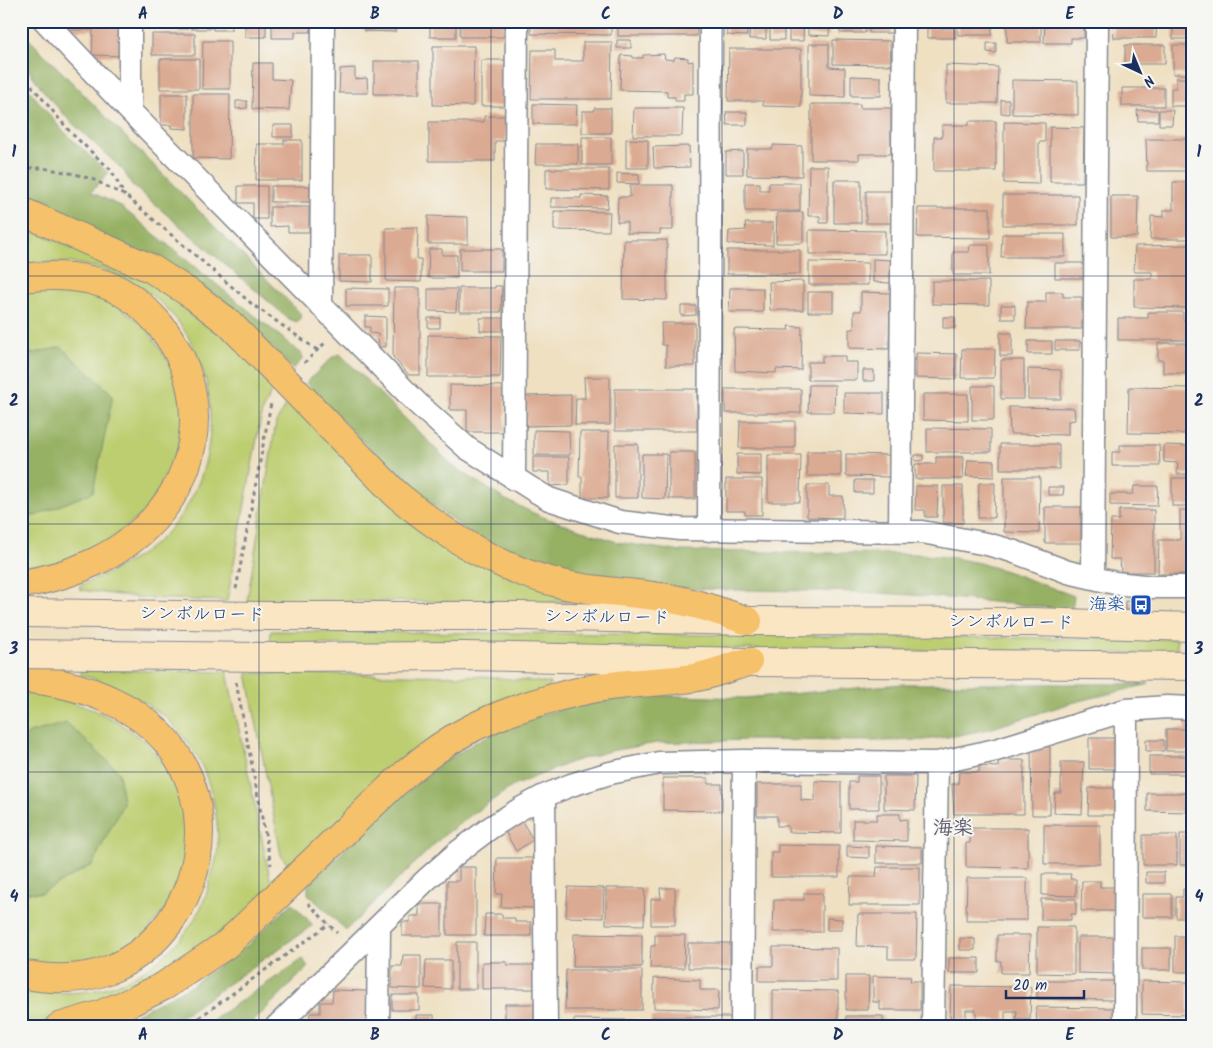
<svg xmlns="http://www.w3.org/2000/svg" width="1213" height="1048" viewBox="0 0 1213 1048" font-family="Kalam,'Klee One',sans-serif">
<rect width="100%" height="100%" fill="#f6f6f2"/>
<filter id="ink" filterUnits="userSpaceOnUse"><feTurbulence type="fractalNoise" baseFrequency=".02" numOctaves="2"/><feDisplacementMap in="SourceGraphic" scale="10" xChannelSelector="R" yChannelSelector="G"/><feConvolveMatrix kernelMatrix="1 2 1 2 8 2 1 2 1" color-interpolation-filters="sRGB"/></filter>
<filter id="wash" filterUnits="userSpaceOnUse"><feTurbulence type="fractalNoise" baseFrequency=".0096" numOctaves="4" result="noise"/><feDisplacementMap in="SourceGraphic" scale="20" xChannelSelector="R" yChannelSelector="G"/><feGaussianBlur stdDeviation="1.12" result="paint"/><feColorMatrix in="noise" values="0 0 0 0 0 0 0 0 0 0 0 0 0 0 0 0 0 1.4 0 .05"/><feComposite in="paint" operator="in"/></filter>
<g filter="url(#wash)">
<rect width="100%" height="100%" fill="#efe0c2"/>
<path fill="#bdce71" stroke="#6c7e68" d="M21 225 147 280 221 330 274 386 262 411 227 601 142 598 81 590 79 586C111 572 146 557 169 530 194 502 208 468 210 430 216 322 127 246 21 265Z
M53 290 85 293 99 297 111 302 144 325 175 371 184 417 174 468 143 513 108 542 58 563 21 569V293Z
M290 399 385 495 572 598 569 602 247 601 276 422Z
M271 631 1177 639V654L270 644Z
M80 670 227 672 270 878 275 886 239 920 142 986 33 1027H21V988C48 993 74 995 100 989 141 981 186 943 202 905 206 897 208 888 210 879 214 868 218 855 218 842 218 814 211 783 198 758 192 746 177 729 168 719 163 715 157 711 152 708 129 691 108 683 81 675Z
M247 673 475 676 550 683V686L290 868 281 855Z
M21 693 32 694 67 701 94 710 118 722 145 741 168 770 182 793 191 841 178 893 139 941 94 962 56 967 21 961Z"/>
<path fill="#96b163" stroke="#587060" d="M21 31 300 313 301 318 297 322 289 319 132 185 123 170 67 118 41 88 21 59Z
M21 80 61 129 108 173 91 192 120 206 302 354V360L293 369 248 324 21 200Z
M61 347 113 395 93 492 35 516 21 515V356Z
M340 354 453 466 504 499 540 516 617 542 676 551 916 554 954 558 979 563 1006 571 1074 596 1072 610C1001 603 930 595 859 592 729 587 587 602 470 533 460 527 452 519 443 513 392 475 350 428 306 383L331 358Z
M902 684H1149L1071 703 989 729 954 736 924 740 879 741 747 740 657 743 610 751 571 762 513 786 478 810 443 836 346 930 308 894V885L397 800 438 766 479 740 519 722 561 709 640 695 745 698Z
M67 723 119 772 123 804 92 865 41 893 21 892V741L29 733Z
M292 903 313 925 166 1027H104L126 1019 191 986 249 944Z
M303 959 308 967 248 1027H202Z"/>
<g id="blocks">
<path fill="#dbaa92" d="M67 21H120V56L92 55 93 30H67Z
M147 21H187V29L147 28Z
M191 21H210V29H191Z
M213 21H231V30H213Z
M245 21H266V37H245Z
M272 21H311V32H295V38H272Z
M430 21H456V37H430Z
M460 21H504V37H460Z
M531 21H611V35L531 34Z
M618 21H697V36H618Z
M726 21H747V36L727 35Z
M750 21H766V39H749Z
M770 21H784V40H770Z
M789 21H804L803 41H789Z
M808 21H830L829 36 808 35Z
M840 21H865V33H840Z
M869 21H892V33H869Z
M958 21H992V35H958Z
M1007 21H1041V42H1007Z
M1045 21H1084V38H1071V43H1044Z
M1113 21H1157L1156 38H1114Z
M1173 21H1192V39H1173Z
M364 25 395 26V32L364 31Z
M927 28H955V38H927Z
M152 34H195V55H152Z
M617 40H631V48H617Z
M833 40 890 41 891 65 833 64Z
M203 41H230V89H202Z
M583 42H612L611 99H531L532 50H555V61H583Z
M987 43H996V53L987 52Z
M809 44H829V67L845 68V97L809 96Z
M1125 45H1165V64H1125Z
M1173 45H1192V74H1173Z
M433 46H474L473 106 433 105Z
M729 49H801V107L763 106V101H728Z
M664 54 665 59 674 60 675 57 688 58V62L693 61V94H684V101H675V97H667V91L620 90 621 55 633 56V58H643V55Z
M160 59H199V89H160Z
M481 60H506V106H481Z
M374 61H419V94H374Z
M253 63H272V79L291 80 289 110 252 109Z
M946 65 998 67 997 103H946Z
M355 68V79L367 78 368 93H339L340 69Z
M851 76 881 77V96H851Z
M1176 78H1192V106H1171V88H1176Z
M1012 80 1078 81V115L1012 114Z
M1122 88H1164V106H1122Z
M161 94H187V129L171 128V125H161Z
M193 94H230L229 159 193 158Z
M1001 100H1009V114L1001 113Z
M236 101H247V108L236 109Z
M533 104 577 105 576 124H533Z
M811 104H860V108H891V154H859V160H811Z
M594 108H611V133H582V111H594Z
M634 108H683L682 136H633Z
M1137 110H1158V121H1138Z
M1159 110H1173L1172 125H1159Z
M726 112H747V125H727Z
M484 116H506V141H495V161H429V122H484Z
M969 121H996V171H934V137H942V125H969Z
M1004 122 1045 123V142H1039V184L1004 183Z
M273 125H293V137H273Z
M1050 127 1084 128 1083 182H1050Z
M582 137H611V165H582Z
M626 139 648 140V168H626Z
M1146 139H1192V171H1147Z
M284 140H302V180H256L257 144H284Z
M536 144H578V164H535Z
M773 145 802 146V176L747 175V149H773Z
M689 146 690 167 654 168 653 147Z
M743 151V174H726V152Z
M809 166H828V223H820V216H808Z
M546 169H609V190L546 189Z
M617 173 639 174V184L617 183Z
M834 180H861V223H834Z
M1173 182H1192V239H1150L1151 216 1164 217V210H1173Z
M745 183H760V190H769V183H800V211H745Z
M630 185H673V230H660V234L627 233V222H617L618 197H630Z
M238 186H267V219H253V203H238Z
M271 186H310V202H271Z
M866 191H891V223H866Z
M581 195 608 196 607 208 551 207V198H581Z
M1003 195H1078V225H1003Z
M1111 196H1138L1137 237H1111Z
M270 207H309V232H288V226L270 227Z
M918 208H990V238L917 237Z
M554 211 610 212 609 231 554 230Z
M803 212V243H776L777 213Z
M428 216 468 217V244H428Z
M745 223H773V245L728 244 729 231 746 230Z
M418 227 417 259H421V282L386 281V228Z
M809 230 885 231V254H809Z
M1002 234H1065V257H1001Z
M624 240H667V300L623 299Z
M970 245H989V275H953V252H969Z
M1192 245V308L1134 307V279H1152V272H1134L1135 246Z
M429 249H442V255H457V278H428Z
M460 249H502V271H460Z
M727 250H800V274H727Z
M339 255H372V282L339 281Z
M873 259 891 260V283L873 282Z
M809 262 868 263V285H809Z
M1055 263H1083L1084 278H1055Z
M803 281V310H770L769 282Z
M932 281H989V305L932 304Z
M495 286H502L501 312H459V288H495Z
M346 288 388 289V306H346Z
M394 288H420V375H409L393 357Z
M730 288H763V312H729Z
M428 289H457L456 312 428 311Z
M808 292H833V312H808Z
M861 292 890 293 889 349 849 348V329H854V311H861Z
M1046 292H1063V297H1082V329H1026L1027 302H1046Z
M1001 305H1015V319H1001Z
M681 306H696V315L681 316Z
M1148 312H1183V320H1192V340H1118V318H1148Z
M365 316 386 317V347H379L378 334 370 333V327H365Z
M943 317H955V328H943Z
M428 318H440V328H428Z
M480 318H504V331H480Z
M661 323H695V366H666V345H662Z
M788 326 802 327 801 370 776 369V373L735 371 734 329 789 330Z
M1000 333H1012V356H1000Z
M428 335 501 336 500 377H428Z
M1028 341H1052V354H1028Z
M1055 341H1080V350H1055Z
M1158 343H1192V373H1163V360H1158Z
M962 349H995L994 378H961Z
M916 353 956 354V379L916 378Z
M822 356H845V362H857V380H808V362H822Z
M1001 360H1024V399H1001Z
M1028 369 1061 370V399H1028Z
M863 370H874V381H863Z
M584 377H610V425H575L576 398H585Z
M450 385 505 386V432H467V410H450Z
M809 385H835L834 412H808Z
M972 386H994V420H972Z
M1129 387 1192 388V434L1128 433Z
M615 389H697V431H615Z
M725 389H801V413H725Z
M844 393H884V414L844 413Z
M923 394H968V421L923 420Z
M571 395V425L526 426V396Z
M1009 407 1074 408 1075 420 1068 421V435L1010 434Z
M740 421H795V448H739Z
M927 428 991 429V452H927Z
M534 430 569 431 570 455H534Z
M580 432H609L608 498H582V477H579Z
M615 444H638V498H615Z
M1000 444H1059V469H1000Z
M1120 445H1159L1160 466H1112V452H1120Z
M1164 445 1192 446V474H1177L1178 463 1164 462Z
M807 451H841V476H807Z
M669 452H695V499H669Z
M642 454H666L665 499 642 498Z
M737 454H761V475L737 474Z
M846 454 889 455V477L846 476Z
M768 455H801L800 502H768Z
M915 455H923V460L915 461Z
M533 457H569V485L550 486V472H533Z
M936 457H964L963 479H915V464H936Z
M968 460 994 461V477L966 476Z
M1004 477H1040L1039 533 1004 532Z
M1172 478H1192V506H1172Z
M726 479H762V515H745V511H726Z
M855 480H873V493H855Z
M979 483H995L994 518H978Z
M807 485H829V496H843V518L807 517Z
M916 486H938L937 517H925V510H915Z
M943 486H963V523H943Z
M1134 486H1158L1157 506 1110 505V494H1133Z
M1048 487H1064L1063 495H1048Z
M1045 507H1081V543H1045Z
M1119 510H1154V572H1121L1120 559H1110L1111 520H1119Z
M1180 510H1192V574H1158L1159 540H1180Z
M1125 601 1146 603 1145 611 1125 610Z
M1185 721H1192V751H1166V729H1185Z
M1089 738H1118V769H1089Z
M1146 740H1164V751H1146Z
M1039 747H1050V815H1032L1031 750 1039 749Z
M1149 756H1188L1187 774H1149Z
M998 760H1024V814H954L952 784H958L959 772H979V766L998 767Z
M1061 762H1084L1082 814 1054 813 1055 793H1061Z
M857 776H879V809H849V782H857Z
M884 776H916L915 810 884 809Z
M663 778H708V784H722V811L663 810Z
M815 781 841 782V833L788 832V826H777V816H757V784H801V800L815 801Z
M1089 788H1118L1117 815H1088Z
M1147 793H1187V812L1147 811Z
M877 814H900V820L907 819V841L853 840V820H877Z
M522 821 533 840 516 851 505 831Z
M1044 825H1100V864H1044Z
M971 828H1028V868L966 867V843H970Z
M1180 834H1192V865H1180Z
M1143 835H1177V865H1143Z
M778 845 839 846V877H771V852H778Z
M847 846 869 847V858L847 857Z
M876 846 922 847V863H876Z
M497 858H535V908L501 907 502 894H496Z
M459 867H476V935H447V881H459Z
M877 867H920V905H849L850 877H876Z
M1146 872H1164V883H1146Z
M1042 874H1071L1070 879H1076V896L1042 895Z
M967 878H1027V920H966Z
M1082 881H1100V887H1117V911H1081Z
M1189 885H1192V918H1176V897H1183V889L1189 890Z
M568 887 604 888 603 918 566 917Z
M606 888H645L644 925 606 924Z
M660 888H675V925H651V899H661Z
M804 893H822V932H773L774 900H804Z
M1142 894H1172V917H1142Z
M1041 899H1076V914H1071V920H1041Z
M419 904H442V936H402V922H410V916H419Z
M485 914H502V918H515V922H531V936H484Z
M858 914H917L916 959H888V947L857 946Z
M827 918 842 919V930H827Z
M1037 927H1074V974L1037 973Z
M574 934 642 935V967H573Z
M655 935H685L684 968H650L651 946H655Z
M997 935H1030L1029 973H1001V961H997Z
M1175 936H1192V972H1175Z
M1078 937H1117V974L1078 973Z
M960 938 975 939V950H960Z
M457 942H476V989H457Z
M688 943H730V968H688Z
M773 947 837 948V981H759V966H773Z
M1142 948H1171V970H1142Z
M403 955H421V989L392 988V966H402Z
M949 958H979V973H949Z
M426 960H451V989L425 988Z
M482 962H507V965H535L534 989H482Z
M566 970H642V1010H565Z
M846 976H869L868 1010H846Z
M873 976 911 977 910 981H920V1010H880V1002H873Z
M654 978 700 980V990H719L718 1010 654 1008Z
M1037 981H1115V1000L1037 999Z
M1142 981 1188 982V1015L1142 1014Z
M951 986 1031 987 1030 1020H1016L1017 1011H1005V1020H976V1010H966V1020H950Z
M333 990 367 991V1027H309L310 1013H320V1002H332Z
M773 990 838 991V1027H773Z
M392 995H419V1010H392Z
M505 1004H534V1027H498V1025H505Z
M1036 1007 1114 1008 1115 1027 1037 1026Z
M416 1015H434V1027H406V1022H416Z
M846 1016H883V1022H900V1027H846Z
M651 1017H731V1027H651Z
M574 1019 633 1020V1027H567V1023H574Z"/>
</g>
</g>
<g filter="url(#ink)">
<use href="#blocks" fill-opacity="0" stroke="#858890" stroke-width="1"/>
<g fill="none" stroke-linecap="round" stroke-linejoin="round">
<g stroke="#858890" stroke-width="25">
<path id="street" d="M45 21 130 111 417 403 467 448 532 489 549 499 620 522 680 529 922 532 987 544 1012 551 1068 572 1115 583 1153 587H1192
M130 111V21
M321 306 323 21
M514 479 517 21
M709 530 711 21
M900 531 904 21
M1093 577 1097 21
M544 796 546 1027
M276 1027 426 880 458 852 490 828 520 809 544 796 571 785 610 773 659 763 744 761 937 763 996 750 1126 710 1167 707 1192 708
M378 1027 379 928
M742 1027 744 761
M933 1027 937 763
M1125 1027 1126 710"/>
</g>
<g stroke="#858890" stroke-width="30">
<path id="secondary" d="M270 616H520L748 621 1033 622 1192 627
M271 657 464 656 748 662 1192 666"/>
</g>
<g stroke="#858890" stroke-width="30">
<path id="highway" d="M21 211 152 269 194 296 229 323 395 493C441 532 495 567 554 582 589 592 624 591 660 597 691 601 719 611 748 621
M21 278C53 274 89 275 118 290 134 298 148 311 159 324 205 379 206 456 160 512 126 554 73 576 21 584
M21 678C84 683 154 708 184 768 221 841 187 937 111 969 82 981 51 980 21 974
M59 1027 99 1015 133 1001 164 986 227 944 395 783C411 769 427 755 446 743 487 716 543 699 591 689 625 682 659 683 693 678 711 675 730 667 748 662"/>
</g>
<path stroke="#858890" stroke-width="3" stroke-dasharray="4 4" stroke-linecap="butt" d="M21 73 71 133 111 170 125 196
M21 168H43L75 174 92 179 126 196 252 304 317 350
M304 363 325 343
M236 589 271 403
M236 682 271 865
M308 903 337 933
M186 1027 329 924"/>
<use href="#street" stroke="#fff" stroke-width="22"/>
<use href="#secondary" stroke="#fbe6c4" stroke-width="28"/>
<use href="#highway" stroke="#f5c16b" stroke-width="28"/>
<g stroke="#858890" stroke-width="30" stroke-linecap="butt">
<path id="secondary-bridge" d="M21 613 270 616
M21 654 271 657"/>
</g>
<use href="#secondary-bridge" stroke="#fbe6c4" stroke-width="28"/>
</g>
</g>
<path fill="none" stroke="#1b2f5e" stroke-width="1" stroke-opacity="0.55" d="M259 21V1027M491 21V1027M722 21V1027M954 21V1027M21 276H1192M21 524H1192M21 772H1192"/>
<defs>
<g id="bus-square" transform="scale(1.125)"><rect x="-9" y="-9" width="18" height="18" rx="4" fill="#1a4fb4" stroke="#f6f6f2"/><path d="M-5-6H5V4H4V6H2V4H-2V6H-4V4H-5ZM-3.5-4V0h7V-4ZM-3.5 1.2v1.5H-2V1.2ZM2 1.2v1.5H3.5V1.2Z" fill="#fff"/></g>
</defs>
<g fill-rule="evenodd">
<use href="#bus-square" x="1141" y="605"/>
</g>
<g text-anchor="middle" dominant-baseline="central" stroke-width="4" stroke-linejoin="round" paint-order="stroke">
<g font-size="18" fill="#164399" stroke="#f6f6f2" text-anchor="end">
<text x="1125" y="605">海楽</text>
</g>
<g font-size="18" fill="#1b2f5e" stroke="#f6f6f2">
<text transform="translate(202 615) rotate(1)">シンボルロード</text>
<text transform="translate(607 618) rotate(1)">シンボルロード</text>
<text transform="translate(1011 623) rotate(1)">シンボルロード</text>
</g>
<g font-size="20" font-weight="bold" fill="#5e5a70" stroke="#f6f6f2">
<text x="953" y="829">海楽</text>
</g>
</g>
<rect width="1213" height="1048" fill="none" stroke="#f6f6f2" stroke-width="55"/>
<g transform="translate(1140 72) rotate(136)" stroke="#f6f6f2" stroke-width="4" paint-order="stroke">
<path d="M0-4L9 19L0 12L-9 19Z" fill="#1b2f5e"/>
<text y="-8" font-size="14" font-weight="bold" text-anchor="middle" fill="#1b2f5e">N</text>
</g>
<path d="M1006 990v8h78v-8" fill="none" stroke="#1b2f5e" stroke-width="2.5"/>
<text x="1013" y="990" font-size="15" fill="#1b2f5e" stroke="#f6f6f2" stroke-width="4" paint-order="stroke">20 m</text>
<rect x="28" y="28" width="1158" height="992" fill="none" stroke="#1b2f5e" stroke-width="2"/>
<g font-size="16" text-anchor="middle" font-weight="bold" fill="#1b2f5e">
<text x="143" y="19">A</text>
<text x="375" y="19">B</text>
<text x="606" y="19">C</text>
<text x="838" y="19">D</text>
<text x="1070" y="19">E</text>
<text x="14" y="157">1</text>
<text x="1199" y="157">1</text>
<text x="14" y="406">2</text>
<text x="1199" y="406">2</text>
<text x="14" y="654">3</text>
<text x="1199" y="654">3</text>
<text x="14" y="902">4</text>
<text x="1199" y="902">4</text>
<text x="143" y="1040">A</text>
<text x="375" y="1040">B</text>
<text x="606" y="1040">C</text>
<text x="838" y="1040">D</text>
<text x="1070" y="1040">E</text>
</g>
</svg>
